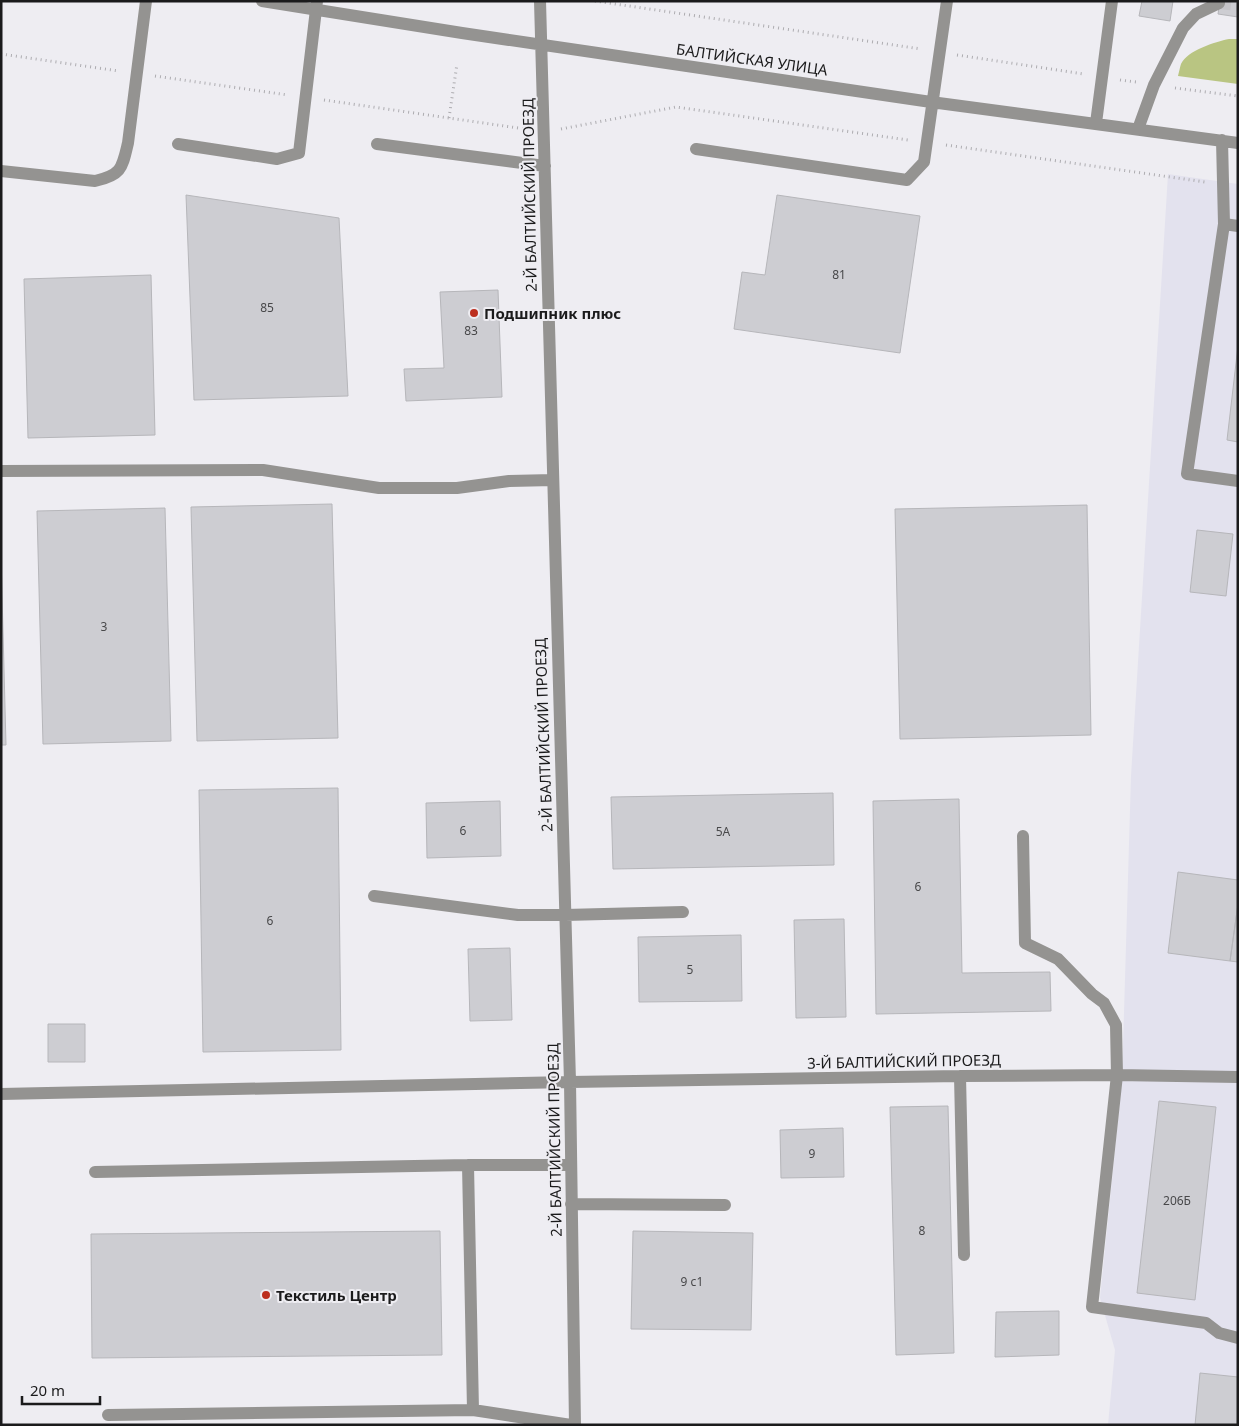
<svg xmlns="http://www.w3.org/2000/svg" width="1239" height="1426" viewBox="0 0 1239 1426" font-family="'Noto Sans',sans-serif">
<rect width="100%" height="100%" fill="#eeedf2"/>
<path fill="#e3e2ee" d="M1168 174 1238 184V1425H1108L1115 1350 1100 1298 1122 1081 1131 776Z"/>
<path fill="#b9c582" d="M1229 39H1238V84L1178 76C1179 72 1180 67 1181 64 1188 50 1215 42 1229 39Z"/>
<path fill="#cdcdd2" stroke="#b6b6ba" d="M1142 1H1173L1170 21 1139 16Z
M1220 1H1238V17L1218 14Z
M186 195 339 218 348 396 194 400Z
M777 195 920 216 900 353 734 329 742 272 765 275Z
M151 275 155 435 28 438 24 279Z
M498 290 502 397 406 401 404 369 444 368 440 292Z
M1238 346V442L1227 440Z
M332 504 338 738 197 741 191 507Z
M1087 505 1091 735 900 739 895 509Z
M165 508 171 741 43 744 37 511Z
M1197 530 1233 534 1226 596 1190 592Z
M1 556 6 745H1Z
M338 788 341 1050 203 1052 199 790Z
M833 793 834 865 613 869 611 797Z
M959 799 962 973 1050 972 1051 1011 876 1014 873 801Z
M500 801 501 856 427 858 426 803Z
M1178 872 1238 880V904L1230 961 1168 953Z
M1238 904V962L1230 961Z
M844 919 846 1017 796 1018 794 920Z
M741 935 742 1001 639 1002 638 937Z
M510 948 512 1020 470 1021 468 949Z
M48 1024H85V1062H48Z
M1159 1101 1216 1107 1195 1300 1137 1293Z
M948 1106 954 1353 896 1355 890 1107Z
M843 1128 844 1177 781 1178 780 1130Z
M440 1231 442 1355 92 1358 91 1234Z
M633 1231 753 1233 751 1330 631 1329Z
M1059 1311V1355L995 1357 996 1312Z
M1200 1373 1238 1377V1425H1195Z"/>
<g fill="none" stroke-linecap="round" stroke-linejoin="round">
<path stroke="#c4c3c7" stroke-width="12" stroke-dasharray="12 6" stroke-linecap="butt" d="M1219 3 1238 5"/>
<path stroke="#adacb0" stroke-width="3" stroke-dasharray="1 4" stroke-linecap="butt" d="M595 1 921 49
M1 54 119 71
M957 55 1084 74
M155 76 288 95
M1120 80 1136 82
M1175 88 1238 96
M324 100 525 129
M449 118 457 64
M561 129 676 107 908 140
M946 145 1205 182"/>
<path stroke="#949391" stroke-width="12" d="M262 1 462 33 931 102 1238 143
M540 1 570 1082 575 1425
M1096 123 1112 1
M1138 129 1154 85 1183 28 1196 14 1219 3
M1222 140 1224 224
M178 144 277 159 299 153 317 1
M377 144 545 166
M696 149 907 180 924 162 947 1
M1 171 95 181C122 175 122 168 128 143L146 1
M1238 226 1224 224 1187 474 1238 481
M1 471 263 470 379 488H457L509 481 553 480
M1023 836 1025 943 1058 959 1092 994 1104 1003 1116 1025 1117 1075 1092 1307 1206 1323 1219 1333 1238 1338
M374 896 518 915H565L683 912
M960 1076 964 1255
M1 1094 570 1082 960 1076 1117 1075 1238 1077
M468 1165 473 1410
M95 1172 468 1165H571
M571 1204 725 1205
M108 1415 473 1410 571 1425"/>
</g>
<g fill="#bc2f1f" stroke="#eeedf2" stroke-width="2">
<circle cx="474" cy="313" r="5"/>
<circle cx="266" cy="1295" r="5"/>
</g>
<g text-anchor="middle" dominant-baseline="central" stroke-width="4" stroke-linejoin="round" paint-order="stroke">
<g font-size="12" fill="#48484a">
<text x="839" y="274">81</text>
<text x="267" y="307">85</text>
<text x="471" y="330">83</text>
<text x="104" y="626">3</text>
<text x="463" y="830">6</text>
<text x="723" y="831">5А</text>
<text x="918" y="886">6</text>
<text x="270" y="920">6</text>
<text x="690" y="969">5</text>
<text x="812" y="1153">9</text>
<text x="1177" y="1200">206Б</text>
<text x="922" y="1230">8</text>
<text x="692" y="1281">9 с1</text>
</g>
<g font-size="15" fill="#1b1b1c" stroke="#eeedf2">
<text transform="translate(752 59) rotate(8)">БАЛТИЙСКАЯ УЛИЦА</text>
<text transform="translate(529 195) rotate(-91)">2-Й БАЛТИЙСКИЙ ПРОЕЗД</text>
<text transform="translate(543 735) rotate(-92)">2-Й БАЛТИЙСКИЙ ПРОЕЗД</text>
<text transform="translate(904 1061) rotate(-1)">3-Й БАЛТИЙСКИЙ ПРОЕЗД</text>
<text transform="translate(554 1140) rotate(-91)">2-Й БАЛТИЙСКИЙ ПРОЕЗД</text>
</g>
<g font-size="15" font-weight="bold" fill="#1b1b1c" stroke="#eeedf2" text-anchor="start">
<text x="484" y="313">Подшипник плюс</text>
<text x="276" y="1295">Текстиль Центр</text>
</g>
</g>
<rect width="1239" height="1426" fill="none" stroke="#1b1b1c" stroke-width="5"/>
<path d="M22 1396v8h78v-8" fill="none" stroke="#1b1b1c" stroke-width="2.5"/>
<text x="30" y="1396" font-size="15" fill="#1b1b1c" stroke="#eeedf2" stroke-width="4" paint-order="stroke">20 m</text>
</svg>
